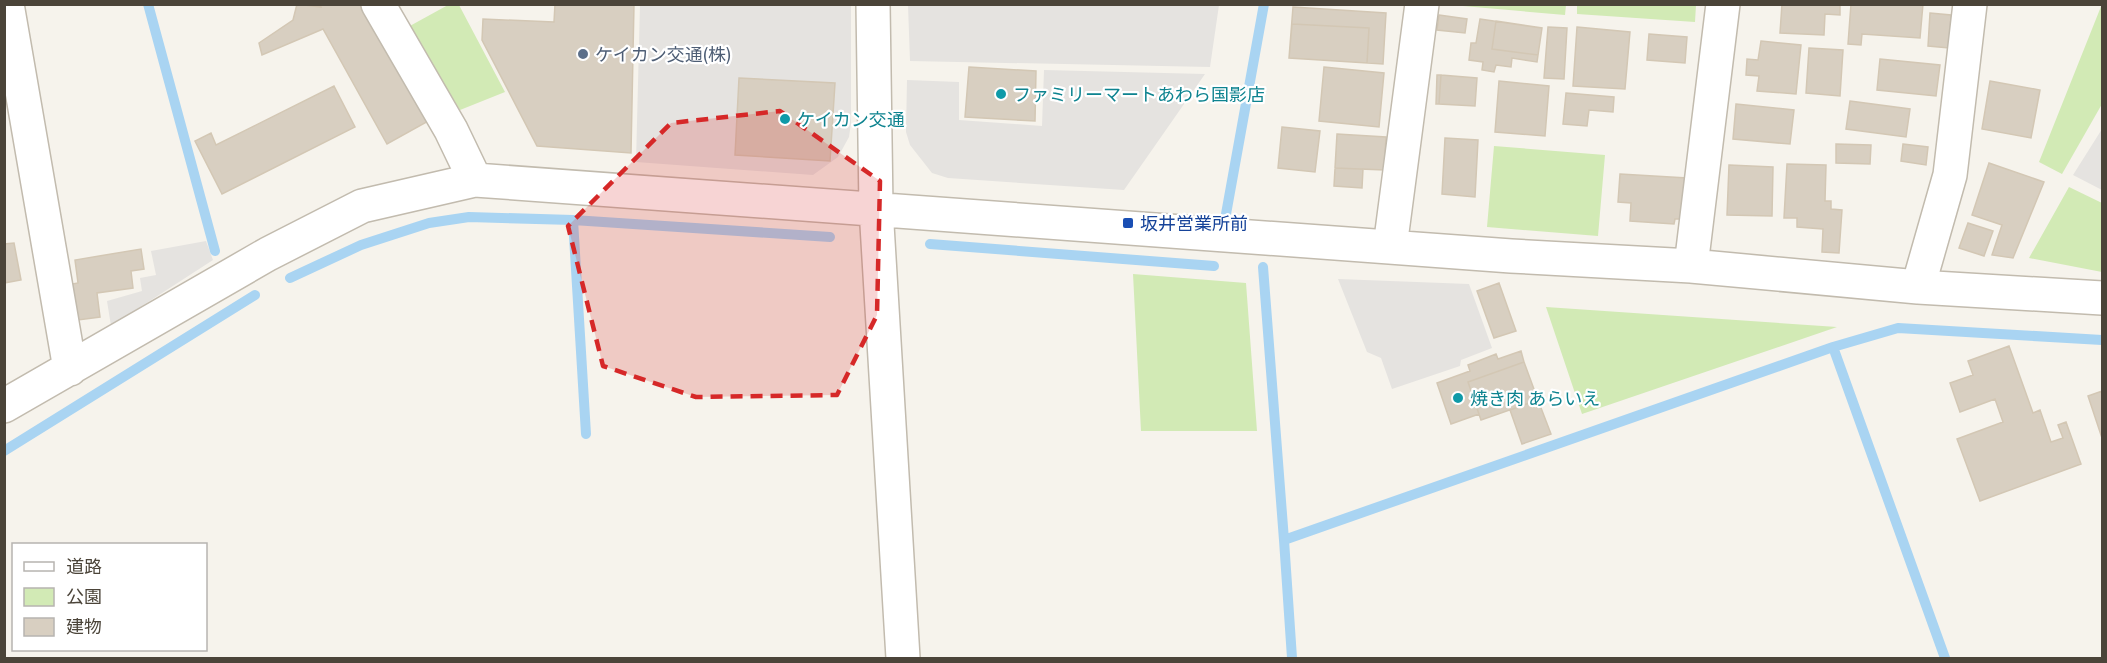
<svg xmlns="http://www.w3.org/2000/svg" width="2107" height="663" viewBox="0 0 2107 663" font-family="'Public Sans','Noto Sans JP',sans-serif">
<rect width="100%" height="100%" fill="#f6f3ec"/>
<path fill="#d2eab5" d="M1440 4H1566V5L1565 15Z
M2102 4V104L2062 174 2039 162Z
M448 5H459L505 92 460 110 408 27Z
M1577 5H1696L1695 22 1577 14Z
M1494 146 1605 155 1598 236 1487 227Z
M2069 187 2102 203V272L2029 258Z
M1133 274 1246 283 1257 431H1141Z
M1546 307 1837 327 1582 414Z"/>
<path fill="#e5e3e0" d="M640 5H851V123L849 137 838 157 813 175 636 162Z
M908 5V4L1219 5 1210 67 910 61Z
M1044 70 1205 74 1124 190 948 178 932 173 910 145 906 132 907 80 959 82V120L1042 126Z
M2102 129V190L2073 175Z
M206 241 213 260 111 326 107 301 142 291 140 278 156 275 151 251Z
M1338 279 1469 284 1492 348 1461 360 1460 366 1392 389 1381 358 1367 352Z"/>
<g fill="none" stroke-linecap="round" stroke-linejoin="round">
<path stroke="#a9d4f2" stroke-width="10" d="M148 4 215 251
M1226 214 1264 4
M573 220 586 434
M930 244 1214 266
M1263 267 1284 540 1833 347 1898 328 2102 340
M290 278 361 245 429 223 469 217 573 220 830 237
M1833 347 1945 658
M4 451 255 295
M1284 540 1292 658"/>
</g>
<path fill="#d8cfc1" stroke="#d3c7b4" stroke-width="1.5" d="M297 4 321 7 320 4H368L432 119 387 144 323 29 262 55 259 43 293 20Z
M555 4H634L631 153 537 146 482 40 483 19 554 22Z
M1782 4H1840V15L1825 14 1824 35 1780 33Z
M1851 4H1923L1920 38 1862 34 1861 45 1848 44Z
M1293 7 1386 13 1383 64 1289 58Z
M1930 13 1951 15 1949 48 1928 46Z
M1439 15 1467 19 1465 33 1437 30Z
M1480 19 1542 28 1537 62 1512 58 1511 67 1496 65 1494 72 1482 70 1483 62 1469 60 1471 43H1476Z
M1496 21 1542 28 1538 55 1492 49Z
M1292 24 1369 28 1367 63 1289 58Z
M1548 27 1567 28 1564 79 1544 78Z
M1577 27 1630 32 1625 89 1573 86Z
M1649 34 1687 37 1685 63 1647 60Z
M1761 41 1801 45 1796 94 1757 91 1759 76 1746 75 1747 59 1758 60Z
M1809 48 1843 50 1840 96 1806 93Z
M1880 59 1940 65 1936 96 1877 90Z
M969 67 1036 71 1035 121 965 117Z
M1324 67 1384 73 1379 127 1319 121Z
M1437 75H1441L1439 104H1436Z
M1441 75 1477 78 1475 106 1439 104Z
M739 78 835 83 830 161 735 155Z
M1499 81 1549 86 1545 136 1495 132Z
M1990 81 2040 90 2031 138 1982 129Z
M334 86 355 127 222 194 195 141 211 133 216 145Z
M1566 93 1614 97 1613 112 1589 110 1587 126 1563 124Z
M1850 101 1910 109 1906 137 1846 129Z
M1736 104 1794 110 1790 144 1733 139Z
M1282 127 1320 131 1315 172 1278 168Z
M1337 134 1386 137 1384 170 1363 169 1362 188 1334 186Z
M1337 134 1386 137 1384 170 1335 168Z
M1445 138 1478 140 1475 197 1442 194Z
M1836 144 1871 145 1870 164 1836 163Z
M1903 144 1928 147 1926 165 1901 161Z
M1989 163 2044 182 2013 258 1992 255 2002 225 1972 215Z
M1787 164 1826 165 1825 201H1831V209L1842 210 1839 253 1822 252 1823 229 1797 227V218H1784Z
M1729 165 1773 167 1772 216 1727 215Z
M1620 174 1687 178 1684 219H1675L1674 224 1630 221 1631 203 1618 202Z
M1968 223 1993 231 1984 256 1959 248Z
M14 243 21 280 4 283V244Z
M141 249 144 269 131 271 133 288 97 293 100 317 78 320 72 284 78 283 75 260Z
M1499 283 1516 331 1494 338 1477 291Z
M2009 346 2033 413 2040 410 2051 442 2063 438 2058 425 2066 422 2081 464 1980 501 1957 439 2003 422 1995 399 1960 412 1950 383 1973 375 1968 361Z
M1521 351 1524 362 1468 382 1479 414 1451 424 1437 383 1470 371 1468 365 1496 354 1498 359Z
M1524 362 1538 400 1481 420 1468 382Z
M2102 391V438L2088 396Z
M1538 400 1551 434 1522 444 1510 410Z"/>
<g fill="none" stroke-linecap="round" stroke-linejoin="round">
<g stroke="#c2bbae" stroke-width="36">
<path id="minor" d="M7 4 70 369
M378 4 451 130 475 180
M873 4 876 208 903 658
M1390 247 1422 4
M1691 266 1723 4
M1918 287 1950 175 1970 4
M4 406 268 254 362 206 475 180 1511 256 1691 266 1918 287 2102 298"/>
</g>
<use href="#minor" stroke="#fff" stroke-width="33"/>
</g>
<path fill="#d62828" fill-opacity="0.2" stroke="#d62828" stroke-width="4.5" stroke-dasharray="12 8" stroke-linejoin="round" d="M780 111 880 181 877 315 837 395 696 397 603 366 568 226 671 123Z"/>
<circle fill="#5c6f8a" stroke="#fff" stroke-width="2" cx="583" cy="54" r="6"/>
<g fill="#0f9aa8" stroke="#fff" stroke-width="2">
<circle cx="1001" cy="94" r="6"/>
<circle cx="785" cy="119" r="6"/>
<circle cx="1458" cy="398" r="6"/>
</g>
<rect fill="#1a4fb4" stroke="#fff" stroke-width="2" x="1122" y="217" width="12" height="12" rx="3"/>
<g text-anchor="middle" dominant-baseline="central" stroke-width="4.5" stroke-linejoin="round" paint-order="stroke">
<g font-size="18" fill="#4e5e75" stroke="#fff" text-anchor="start">
<text x="595" y="54">ケイカン交通(株)</text>
</g>
<g font-size="18" fill="#0d838f" stroke="#fff" text-anchor="start">
<text x="1013" y="94">ファミリーマートあわら国影店</text>
<text x="797" y="119">ケイカン交通</text>
<text x="1470" y="398">焼き肉 あらいえ</text>
</g>
<g font-size="18" fill="#164399" stroke="#fff" text-anchor="start">
<text x="1140" y="223">坂井営業所前</text>
</g>
</g>
<rect width="2107" height="663" fill="none" stroke="#4b4439" stroke-width="12"/>
<rect x="12" y="543" width="195" height="108" fill="#ffffff" stroke="#b7b4b0" stroke-width="1.5"/>
<rect x="24" y="562" width="30" height="9" fill="#ffffff" stroke="#b7b4b0" stroke-width="1.5"/>
<text x="66" y="573" font-size="18" fill="#4b4439">道路</text>
<rect x="24" y="588" width="30" height="18" fill="#d2eab5" stroke="#b7b4b0" stroke-width="1.5"/>
<text x="66" y="603" font-size="18" fill="#4b4439">公園</text>
<rect x="24" y="618" width="30" height="18" fill="#d8cfc1" stroke="#b7b4b0" stroke-width="1.5"/>
<text x="66" y="633" font-size="18" fill="#4b4439">建物</text>
</svg>
